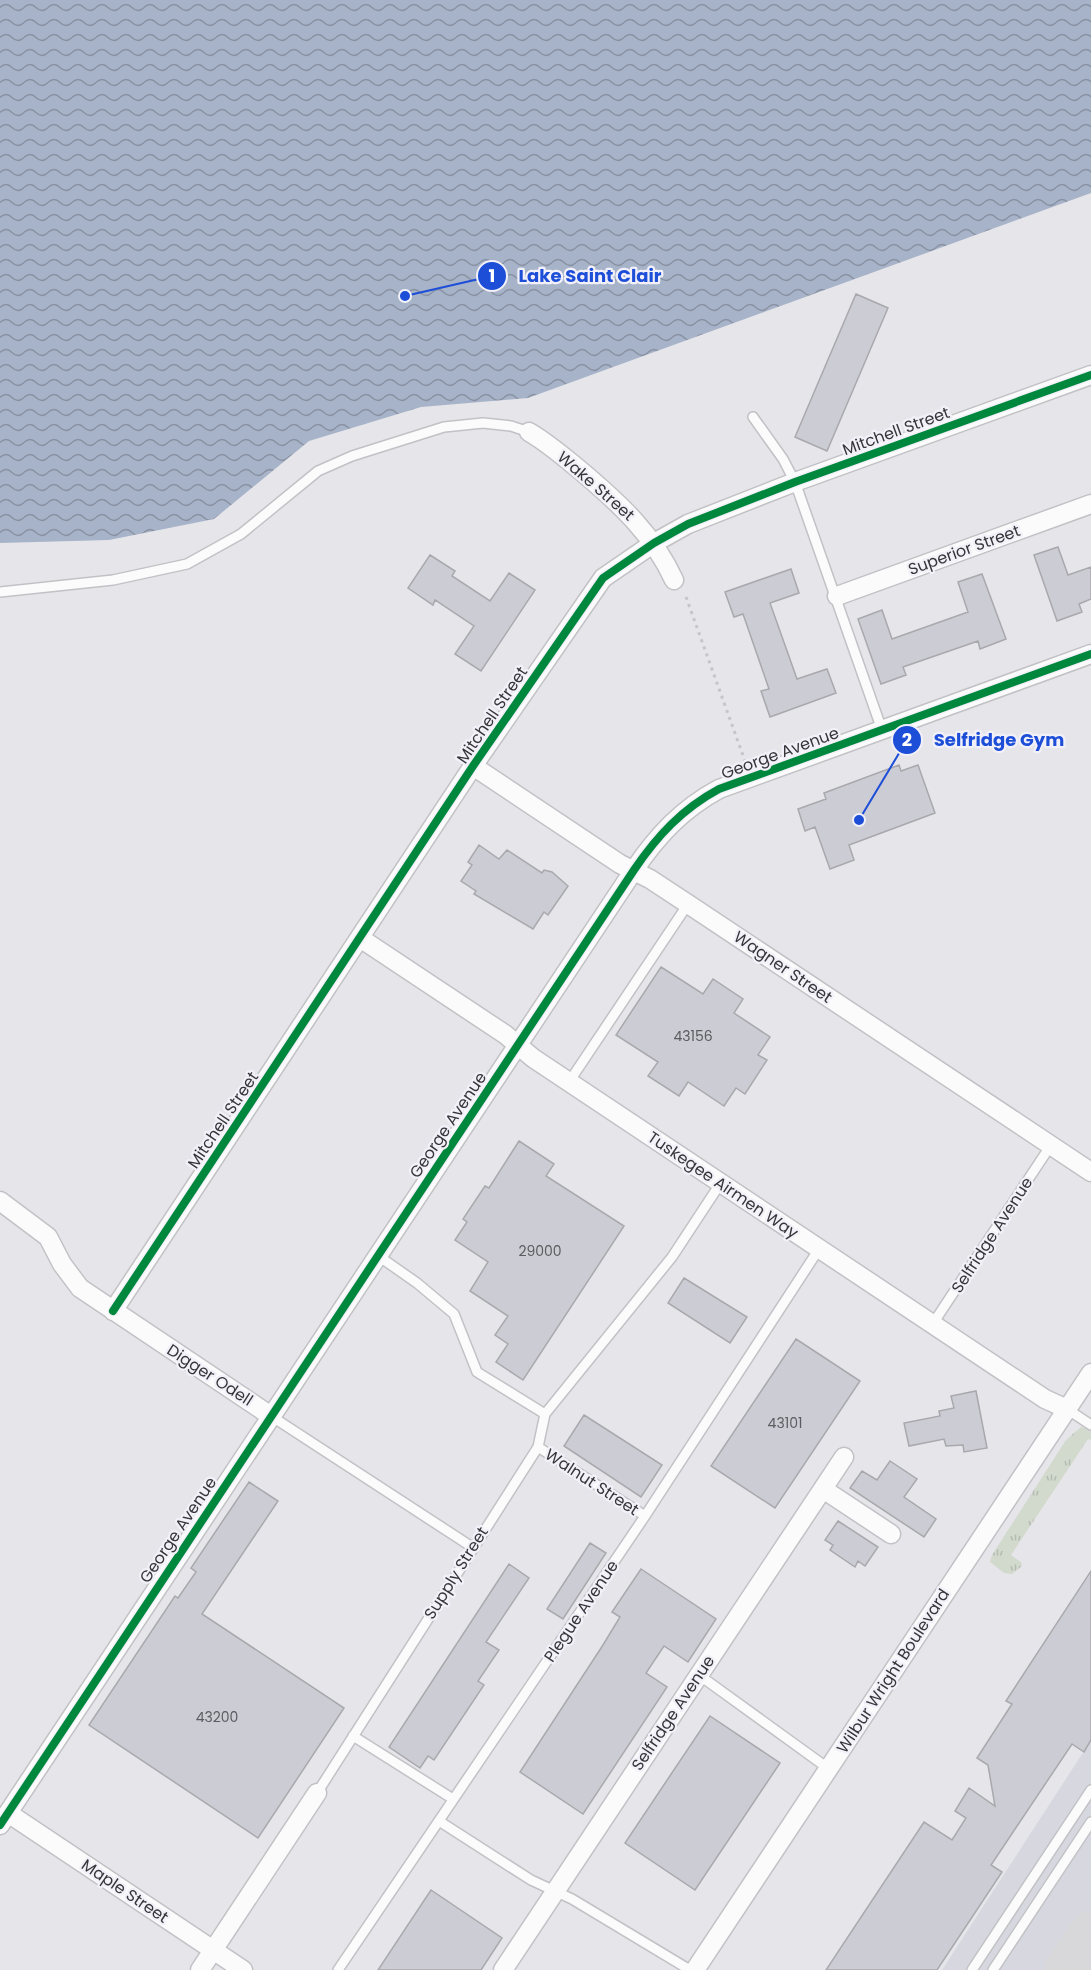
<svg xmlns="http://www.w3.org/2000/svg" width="1091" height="1970" viewBox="0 0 1091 1970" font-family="Poppins,sans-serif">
<defs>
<pattern id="grass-tufts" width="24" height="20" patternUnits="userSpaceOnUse" patternTransform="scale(1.5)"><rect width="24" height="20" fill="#d2d9cd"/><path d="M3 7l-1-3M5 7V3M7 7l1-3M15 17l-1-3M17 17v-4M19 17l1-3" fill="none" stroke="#b5bbb1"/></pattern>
<pattern id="water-waves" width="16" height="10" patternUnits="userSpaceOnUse" patternTransform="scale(1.5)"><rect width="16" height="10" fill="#a7b3c8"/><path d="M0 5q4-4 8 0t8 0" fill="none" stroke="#8992a3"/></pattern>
</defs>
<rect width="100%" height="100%" fill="#e5e5ea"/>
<path fill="#d7d7e0" d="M1091 1740V1970H942L1084 1751Z"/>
<path fill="url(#grass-tufts)" d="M1081 1427 1091 1430V1440L1088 1439 1011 1555 1021 1562 1022 1566 1012 1574 1004 1573 990 1562 992 1555 1066 1440Z"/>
<path fill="url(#water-waves)" d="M0 0H1091V193L528 398 421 407 309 441 214 519 109 540 0 543Z"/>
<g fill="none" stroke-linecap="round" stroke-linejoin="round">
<path stroke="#d8d8da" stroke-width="44" d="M1066 1970 1091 1933"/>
</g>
<path fill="#ccccd4" stroke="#a9a8ac" stroke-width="1.5" d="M856 294 888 308 827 451 795 437Z
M1058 547 1068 575 1091 567V599L1079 604 1082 612 1057 621 1034 555Z
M430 555 455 571 452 576 490 601 509 573 535 590 481 671 455 654 474 626 435 600 433 605 408 588Z
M791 569 799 593 770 603 797 679 827 669 836 693 770 717 761 691 769 689 743 614 734 617 725 592Z
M982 574 1006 639 980 649 978 641 903 667 906 675 881 684 858 619 882 610 892 639 968 612 958 582Z
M899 765 901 771 918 765 935 813 849 845 854 860 830 869 815 827 805 831 798 809 826 799 824 793Z
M479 845 499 859 507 850 542 873 544 870 552 872 568 886 548 915 544 912 533 929 474 894 476 891 461 881 472 865 468 862Z
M661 967 703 994 713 979 743 999 734 1013 770 1037 758 1055 767 1060 745 1094 736 1088 724 1106 688 1082 679 1096 648 1076 658 1062 616 1035Z
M519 1141 554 1164 546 1176 624 1226 523 1380 496 1362 508 1344 495 1335 508 1316 470 1291 488 1262 455 1240 467 1222 463 1219 485 1186 489 1188Z
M684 1278 747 1317 730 1343 668 1303Z
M796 1339 860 1381 775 1508 711 1466Z
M976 1391 987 1448 964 1452 963 1445 946 1446 944 1439 909 1446 904 1423 940 1416 939 1411 954 1408 951 1396Z
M584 1415 662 1465 641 1497 564 1446Z
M890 1461 917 1479 904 1497 936 1519 924 1537 850 1488 862 1471 877 1480Z
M249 1482 278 1501 202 1614 344 1708 258 1838 89 1725 175 1596 178 1598 196 1572 191 1568Z
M838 1521 878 1547 865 1566 858 1561 855 1567 830 1550 833 1545 825 1540Z
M590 1543 606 1553 563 1619 547 1609Z
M509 1564 529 1578 486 1642 499 1650 478 1681 484 1685 434 1760 428 1756 420 1768 389 1747Z
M641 1569 716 1619 688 1662 664 1646 646 1673 667 1687 583 1814 520 1772 603 1645 620 1617 612 1612Z
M1091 1571V1740L1084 1752 1072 1744 991 1865 1002 1872 937 1970H826L924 1822 952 1840 966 1818 955 1811 969 1788 995 1806 988 1765 977 1758 1012 1704 1006 1701Z
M710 1716 780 1763 695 1890 625 1843Z
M431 1890 502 1938 481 1970H378Z"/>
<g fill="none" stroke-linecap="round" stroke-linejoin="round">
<g stroke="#c2c2c6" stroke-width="12">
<path id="lane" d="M753 417 783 459 795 482 882 730
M0 592 113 580 187 564 241 534 318 471 352 456 444 427 483 423 511 426 529 432
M569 1082 688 904
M377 1255 417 1283 454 1314 477 1372 545 1414
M932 1325 1051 1145
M1067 1409 1091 1425
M271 1416 472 1547
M538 1447 645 1516
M699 1675 829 1769
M353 1736 453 1799
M317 1793 538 1447 545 1414 672 1257 720 1184
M439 1821 531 1880 572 1899 690 1970
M338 1970 645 1516 819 1249
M972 1970 1091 1790
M993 1970 1091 1822"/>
</g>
<g stroke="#c2c2c6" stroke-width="21">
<path id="street" d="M529 432C548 443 564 457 581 471 619 503 653 534 674 580
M837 596 1091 504
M473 766 620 864 650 879 688 904 1091 1172
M360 938 506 1035 533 1058 1045 1399 1067 1409
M0 1201 48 1237 62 1264 80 1288 271 1416
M113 1311 473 766 603 578 654 543 688 524 795 482 1091 375
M823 1489 891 1534
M8 1813 243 1970
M0 1825 634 870C657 836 682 809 719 789L1091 654
M200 1970 317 1793
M503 1970 844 1457
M695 1970 1091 1373"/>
</g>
<path stroke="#c6c6c7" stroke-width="3" stroke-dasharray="3 4.5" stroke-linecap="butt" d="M686 597 745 761"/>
<use href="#lane" stroke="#fbfbfc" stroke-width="9"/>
<use href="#street" stroke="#fbfbfc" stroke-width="18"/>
<g stroke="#f2f1f9" stroke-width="11">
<path id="cycleway" d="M113 1311 473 766 603 578 654 543 688 524 795 482 1091 375
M0 1825 634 870C657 836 682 809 719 789L1091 654"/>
</g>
<use href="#cycleway" stroke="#00873e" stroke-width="8"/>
</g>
<g text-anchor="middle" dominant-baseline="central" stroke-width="4.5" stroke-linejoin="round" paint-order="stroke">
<g font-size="14" fill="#5c5c60">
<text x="693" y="1036">43156</text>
<text x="540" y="1251">29000</text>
<text x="785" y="1423">43101</text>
<text x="217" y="1717">43200</text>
</g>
<g font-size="16" fill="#363639" stroke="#f2f1f9">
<text transform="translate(896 431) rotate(-20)">Mitchell Street</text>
<text transform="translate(596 486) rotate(41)">Wake Street</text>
<text transform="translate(964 550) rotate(-20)">Superior Street</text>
<text transform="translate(492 715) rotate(-56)">Mitchell Street</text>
<text transform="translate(780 753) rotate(-20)">George Avenue</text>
<text transform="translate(783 967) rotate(34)">Wagner Street</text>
<text transform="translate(223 1120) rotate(-56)">Mitchell Street</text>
<text transform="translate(448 1125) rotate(-56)">George Avenue</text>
<text transform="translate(723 1185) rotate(34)">Tuskegee Airmen Way</text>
<text transform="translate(992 1235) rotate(-57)">Selfridge Avenue</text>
<text transform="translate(210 1375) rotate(33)">Digger Odell</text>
<text transform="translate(592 1482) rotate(33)">Walnut Street</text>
<text transform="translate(178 1530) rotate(-56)">George Avenue</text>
<text transform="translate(456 1573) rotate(-58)">Supply Street</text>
<text transform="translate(581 1611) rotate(-56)">Plegue Avenue</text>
<text transform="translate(893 1671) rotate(-57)">Wilbur Wright Boulevard</text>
<text transform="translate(673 1713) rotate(-56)">Selfridge Avenue</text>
<text transform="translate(125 1891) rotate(34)">Maple Street</text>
</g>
</g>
<path fill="none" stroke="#1d4ed8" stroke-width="2" d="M405 296L492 276M859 820L907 740"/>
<g fill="#1d4ed8" stroke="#f2f1f9" stroke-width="2">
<circle cx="405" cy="296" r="6"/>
<circle cx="859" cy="820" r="6"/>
<circle cx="492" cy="276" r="15"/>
<circle cx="907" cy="740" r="15"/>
</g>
<g font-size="18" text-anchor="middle" font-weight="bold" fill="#fff">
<text x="492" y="282">1</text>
<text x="907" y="746">2</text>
</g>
<g font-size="18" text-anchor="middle" font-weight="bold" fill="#1d4ed8" stroke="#f2f1f9" stroke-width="4.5" stroke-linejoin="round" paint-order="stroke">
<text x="590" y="282">Lake Saint Clair</text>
<text x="999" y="746">Selfridge Gym</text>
</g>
</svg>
